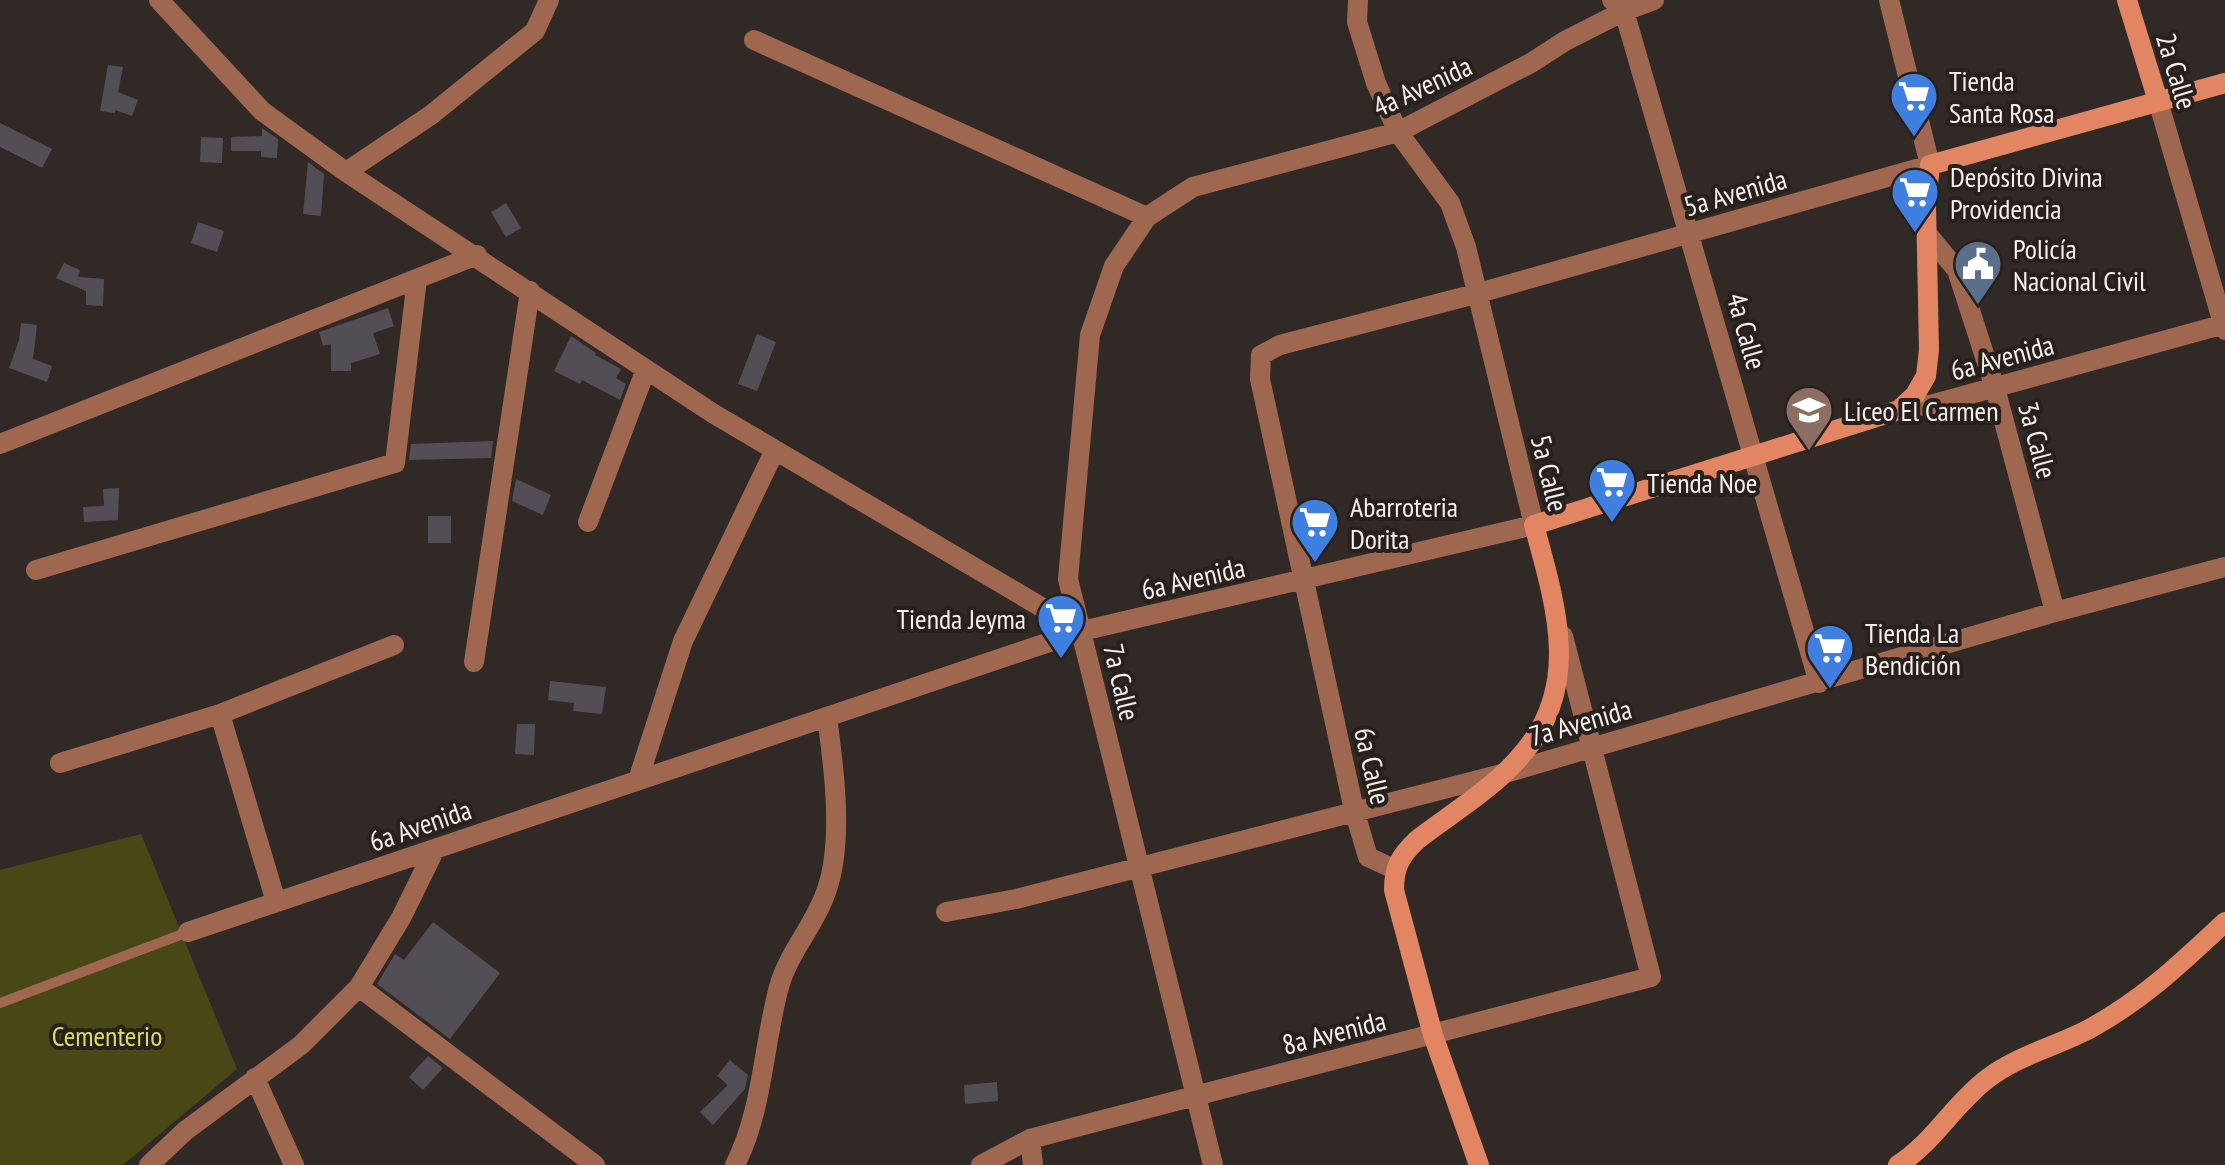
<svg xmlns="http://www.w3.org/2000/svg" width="2225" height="1165" viewBox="0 0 2225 1165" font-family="'PT Sans Narrow',sans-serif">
<rect width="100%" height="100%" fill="#312925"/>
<path fill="#474815" d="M141 834 237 1069 123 1165H0V870Z"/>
<path fill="#534e56" d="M108 65 123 67 118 92 138 100 132 116 115 110V113L100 111Z
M0 123 52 149 42 168 0 147Z
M262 128 278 139 277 158 261 157V151H231V137L262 136Z
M201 137 223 138 222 163 200 162Z
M308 162 324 174 321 216 303 214Z
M506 203 521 228 506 237 491 212Z
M198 222 224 231 217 252 191 243Z
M64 263 80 270 78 277 104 279 103 306 86 305V291L56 278Z
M388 308 394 326 373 333 380 354 351 363V371H331V344L323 346 319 332Z
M21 323 37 325 33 359 52 366 47 382 9 368 19 340Z
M757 334 776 342 757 391 738 384Z
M571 336 596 353 595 355 621 369 616 378 626 384 620 400 582 380 580 384 554 371Z
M493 441 491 458 409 460 411 444Z
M516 479 551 495 543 515 512 501Z
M119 488 118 520 84 522 83 507 104 506 103 489Z
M428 516H451V543H428Z
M550 681 606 687 602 714 573 711 574 703 548 700Z
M517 724H535L534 755 515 754Z
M433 922 500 973 450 1039 377 984 395 954 404 960Z
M428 1056 443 1068 423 1090 409 1077Z
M730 1060 748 1075 745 1089 713 1125 700 1112 728 1085 717 1076Z
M997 1082 998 1101 965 1104 964 1085Z"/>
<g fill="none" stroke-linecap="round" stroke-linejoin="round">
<path stroke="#9f6650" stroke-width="10" d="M0 1003 188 932"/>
<path stroke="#9f6650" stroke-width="20" d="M159 0 262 111 346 172 714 414 1082 631
M1612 0 1624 11 1819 683
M754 40 1147 217
M2158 101 2225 330
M346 172 431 115 535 31 549 0
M1928 235 1957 270 1995 388 2055 612
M1899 410 1934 404 2225 324
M0 444 477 255
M588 522 646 369
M36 570 395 463 417 279
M474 662 530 291
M60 763 220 714
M638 780 683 641 775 450
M1394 869 1368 857 1354 810 1260 379 1261 355 1280 345 1479 293 1930 165 1889 0
M276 902 220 714 394 645
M946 912 1016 899 1502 774 2055 612 2225 567
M188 932 1082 631 1534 525 1466 247 1450 203 1398 132 1376 83 1357 22 1358 0
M359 987 595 1165
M255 1078 294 1165
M1030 1139 1033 1165
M149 1165 185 1131 301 1045 359 987 401 918 435 849
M735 1165C763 1110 763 1046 779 987 788 953 815 925 826 892 844 843 834 768 827 717
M981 1165 1030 1139 1651 977 1563 636
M1213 1165 1068 579 1090 335 1114 266 1147 217 1193 187 1398 132 1531 63 1565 41 1624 11 1654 0"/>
<path stroke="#e18563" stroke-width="20" d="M2127 0 2158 101
M1479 1165 1433 1035 1394 890C1394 867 1400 856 1417 840 1452 813 1496 787 1524 752 1582 684 1555 603 1534 525L1899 410 1915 395 1926 376 1929 350 1926 204 1930 165 2225 83
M1898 1165C1933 1143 1954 1104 1987 1079 2018 1055 2058 1046 2091 1028 2145 998 2181 963 2225 922"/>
</g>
<defs>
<g id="supermarket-pin" transform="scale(2.5)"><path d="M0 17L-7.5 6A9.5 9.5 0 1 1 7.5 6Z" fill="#3f7fe0" stroke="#27201c"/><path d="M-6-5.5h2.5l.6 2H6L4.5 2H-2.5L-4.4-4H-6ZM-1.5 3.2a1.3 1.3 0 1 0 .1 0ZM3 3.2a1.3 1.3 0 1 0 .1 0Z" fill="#fff"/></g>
<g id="civic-pin" transform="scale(2.5)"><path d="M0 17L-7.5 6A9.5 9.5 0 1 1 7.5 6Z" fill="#5c6f8a" stroke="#27201c"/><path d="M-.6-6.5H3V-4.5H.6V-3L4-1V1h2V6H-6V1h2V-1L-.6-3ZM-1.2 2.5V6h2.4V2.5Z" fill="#fff"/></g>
<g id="school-pin" transform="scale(2.5)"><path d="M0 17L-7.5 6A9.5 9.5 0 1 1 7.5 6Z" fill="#8d6e63" stroke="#27201c"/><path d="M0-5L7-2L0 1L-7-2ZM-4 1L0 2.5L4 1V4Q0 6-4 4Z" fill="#fff"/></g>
</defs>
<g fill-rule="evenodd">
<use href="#supermarket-pin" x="1914" y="96"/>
<use href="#supermarket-pin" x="1915" y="192"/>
<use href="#civic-pin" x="1978" y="264"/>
<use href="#school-pin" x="1809" y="410"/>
<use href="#supermarket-pin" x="1612" y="482"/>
<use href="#supermarket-pin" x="1315" y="522"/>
<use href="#supermarket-pin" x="1061" y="618"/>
<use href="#supermarket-pin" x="1830" y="648"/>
</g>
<g text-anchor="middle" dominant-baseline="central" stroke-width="8" stroke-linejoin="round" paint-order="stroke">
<g font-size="28" fill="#f6f1ee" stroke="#27201c">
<text transform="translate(2177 71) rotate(73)">2a Calle</text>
<text transform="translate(1422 86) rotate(-25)">4a Avenida</text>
<text transform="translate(1735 192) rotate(-16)">5a Avenida</text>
<text transform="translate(1747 331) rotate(74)">4a Calle</text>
<text transform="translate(2002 357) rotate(-15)">6a Avenida</text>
<text transform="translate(2038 440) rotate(75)">3a Calle</text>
<text transform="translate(1550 473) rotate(76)">5a Calle</text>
<text transform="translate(1193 578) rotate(-13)">6a Avenida</text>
<text transform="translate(1122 682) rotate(77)">7a Calle</text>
<text transform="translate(1580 722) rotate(-16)">7a Avenida</text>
<text transform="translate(1373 766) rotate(77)">6a Calle</text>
<text transform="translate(420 825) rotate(-19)">6a Avenida</text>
<text transform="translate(1334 1032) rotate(-14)">8a Avenida</text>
</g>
<g font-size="28" fill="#f6f1ee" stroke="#27201c" text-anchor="start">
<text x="1949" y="80">Tienda<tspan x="1949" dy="32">Santa Rosa</tspan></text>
<text x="1950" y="176">Depósito Divina<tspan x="1950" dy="32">Providencia</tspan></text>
<text x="2013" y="248">Policía<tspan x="2013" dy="32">Nacional Civil</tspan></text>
<text x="1844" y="410">Liceo El Carmen</text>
<text x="1647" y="482">Tienda Noe</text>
<text x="1350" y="506">Abarroteria<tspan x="1350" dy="32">Dorita</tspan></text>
<text x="1026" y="618" text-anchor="end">Tienda Jeyma</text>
<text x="1865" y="632">Tienda La<tspan x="1865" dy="32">Bendición</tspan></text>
</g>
<g font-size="28" fill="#dbde5c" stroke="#27201c">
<text x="107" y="1035">Cementerio</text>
</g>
</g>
</svg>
